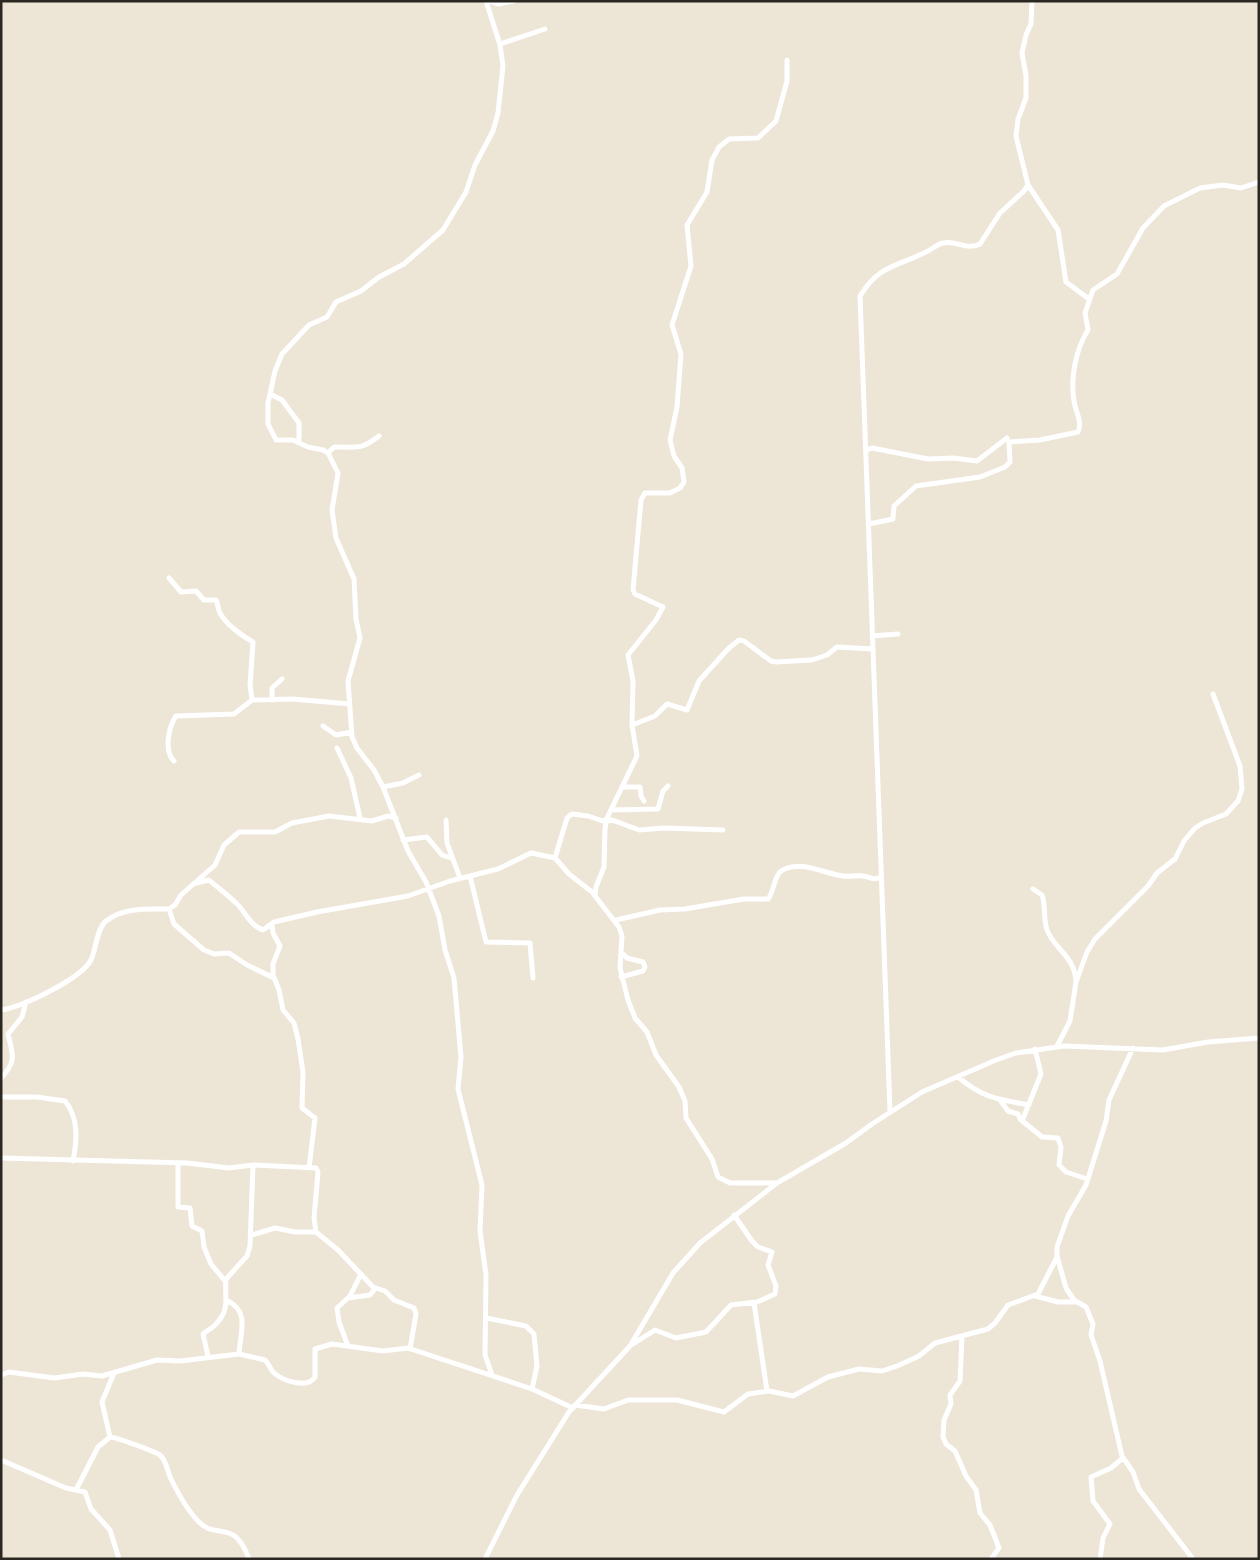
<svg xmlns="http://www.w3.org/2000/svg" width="1260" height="1560" viewBox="0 0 1260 1560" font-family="'Archivo Narrow',sans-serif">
<rect width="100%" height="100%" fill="#ede5d6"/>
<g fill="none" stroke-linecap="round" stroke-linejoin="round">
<path stroke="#fff" stroke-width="5" d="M486 1 500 45 503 66 498 113 493 131 475 165 466 192 443 230 404 264 379 277 361 291 336 302 327 317 309 325 282 354 275 371 268 403V424L276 440H293L308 447 323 450 328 453 338 473 332 510 336 538 354 579 356 619 360 638 348 681 352 737 357 748 374 770 383 787 408 851 426 882 439 916 445 950 454 978 461 1057 458 1089 482 1185 480 1231 486 1275 485 1355 492 1375
M489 1 498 4 514 1
M1032 1 1031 24 1026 35 1022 53 1026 76V98L1018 119 1016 136 1028 185 1058 230 1066 282 1089 299
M500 44 545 29
M270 394 282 400 299 423V443
M867 450 872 448 928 459 953 458 977 461 1007 438
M328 453 334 447C357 446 358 452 379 436
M869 524 893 519 894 506 916 486 980 477 1005 467 1010 462 1009 442 1040 440 1078 432C1083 422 1075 411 1074 401 1070 378 1076 349 1088 330L1085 313 1093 290 1117 274 1143 228 1164 206 1200 188 1223 185 1241 188 1259 182
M169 578 181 592 196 591 204 600H216C218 603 218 608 219 611 224 623 242 636 253 642L250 685 252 700
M872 636 898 634
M272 700V688L282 679
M632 725 655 716 667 704 687 710 699 681 728 649 739 640 744 641 771 661 776 662 812 660 827 655 837 647 873 649
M323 726 336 735 352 732
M337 748 351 778 360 818
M174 761C164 751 168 728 176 716L234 714 252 700 292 699 350 704
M383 787 403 783 419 775
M622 787H640L641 796 644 801
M611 810 658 809 663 791 668 786
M446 820 447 843 460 878
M403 840 427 837 442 855 451 858
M555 858 567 818 572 814 588 816 603 821 607 819 615 821 639 830 664 828 723 830
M470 876 486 942 530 943 533 978
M196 883 209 880C218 888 227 894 236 903 246 912 249 925 263 930L274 922 317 912 408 896 450 881 498 869 531 853 555 858 569 874 592 892 619 927 622 936 620 968 628 1000 635 1018 647 1032 656 1055 679 1087 685 1101 686 1118 712 1159 718 1177 730 1183H777
M1033 889 1042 895C1046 906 1043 919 1047 930 1054 949 1074 955 1076 981
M595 896 596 887 604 867 605 828 608 816 637 756 632 725 633 681 628 655 656 620 663 607 635 594 633 590 641 500 645 493H670L680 488 684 482 682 468 674 456 670 440 677 407 681 354 672 325 691 266 687 225 707 192 712 160 719 147 729 139 758 138 776 121 787 81V60
M169 909 174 924 204 950 214 954 229 953 247 965 274 978
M616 920 660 910 685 909 744 899H768C774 892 774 876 781 871 799 859 825 874 843 876 849 877 856 875 863 876 870 877 873 881 881 877
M272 924 273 933 280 946 273 964V975L279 990 283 1010 294 1023 298 1039 303 1072 302 1108 315 1118 309 1168
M621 952 627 958 643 962 645 967 643 971 621 977
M1 1010C22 1007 81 979 91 960 96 949 97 928 106 921 124 907 148 909 169 909L175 905 181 895 215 865 224 845 239 832H275L292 823 329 816 372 821 388 816 396 818
M1057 1046 1070 1021 1076 982 1087 952 1095 939 1148 886 1157 873 1175 859 1184 841 1195 828 1203 823 1226 814 1238 801 1242 789 1240 766 1213 694
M1133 1048 1109 1100 1106 1121 1086 1185 1068 1216 1057 1247V1256L1066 1288 1074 1300 1086 1307 1093 1324 1091 1335 1100 1361 1122 1456 1133 1472 1139 1489 1193 1559
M958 1077C983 1098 997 1099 1029 1105
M1 1078C17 1061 13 1055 8 1034L22 1017 26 1002
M1 1097H37L65 1101C79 1118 77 1141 73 1161
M1000 1100 1008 1111 1018 1114 1020 1119 1042 1137 1058 1138 1061 1147 1059 1165 1066 1172 1087 1179
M890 1111 860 296C879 265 896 267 926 252 931 250 937 244 943 243 956 240 967 251 980 244L1000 213 1024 191 1028 185
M1022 1121 1041 1074 1035 1049
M1 1158 187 1163 229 1168 253 1165 316 1168 318 1172 314 1218 316 1232 338 1250 373 1287 385 1291 394 1300 414 1308 416 1314 410 1349
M178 1165V1207L190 1208 192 1226 202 1231 204 1247 211 1264 225 1281
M252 1235 275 1228 295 1232H316
M1035 1296 1058 1302H1076
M348 1298 370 1295 375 1289
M228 1301C250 1312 240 1333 239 1354
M754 1303 767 1391
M486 1318 526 1326 534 1334 537 1366 532 1389
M962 1336 960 1381 950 1395 951 1404 944 1420 943 1437 946 1444 955 1451 966 1476 976 1490 980 1513 990 1525 999 1548 991 1559
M633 1344 655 1330 676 1338 706 1332 731 1305 757 1302 775 1294 776 1286 768 1265 772 1252 758 1247 752 1241 734 1215
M348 1346 339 1322 337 1308 350 1296 361 1274
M208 1356 203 1334C207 1330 212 1329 216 1324 231 1308 224 1299 226 1279L247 1256 250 1246 253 1165
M1 1375 9 1372 54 1378 83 1374 102 1376 157 1360 180 1361 239 1354 265 1360C269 1364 270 1369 274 1373 283 1381 308 1389 315 1377V1349L332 1344 383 1351 408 1348 532 1389 573 1408
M575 1405 604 1409 628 1400H677L724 1412 748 1394 769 1391 793 1396 828 1377 859 1369 882 1371 897 1366 919 1356 935 1343 988 1329 995 1323 1008 1305 1038 1294 1057 1257
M110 1437 102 1402 114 1373
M1 1460 66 1488 85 1492 91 1509 110 1530 119 1559
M76 1490 98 1447 110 1437C116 1437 156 1452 160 1455 167 1461 167 1471 171 1479 177 1491 189 1512 198 1521 216 1541 234 1517 249 1559
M485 1559 517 1495 569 1412 630 1346 673 1273 700 1243 777 1183 846 1143 872 1124 922 1092 996 1060 1016 1053 1064 1046 1163 1050 1208 1042 1259 1038
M1100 1559 1103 1538 1110 1524 1093 1501 1091 1477 1111 1468 1123 1458"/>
</g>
<rect width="1260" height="1560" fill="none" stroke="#2b2822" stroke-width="5"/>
</svg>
